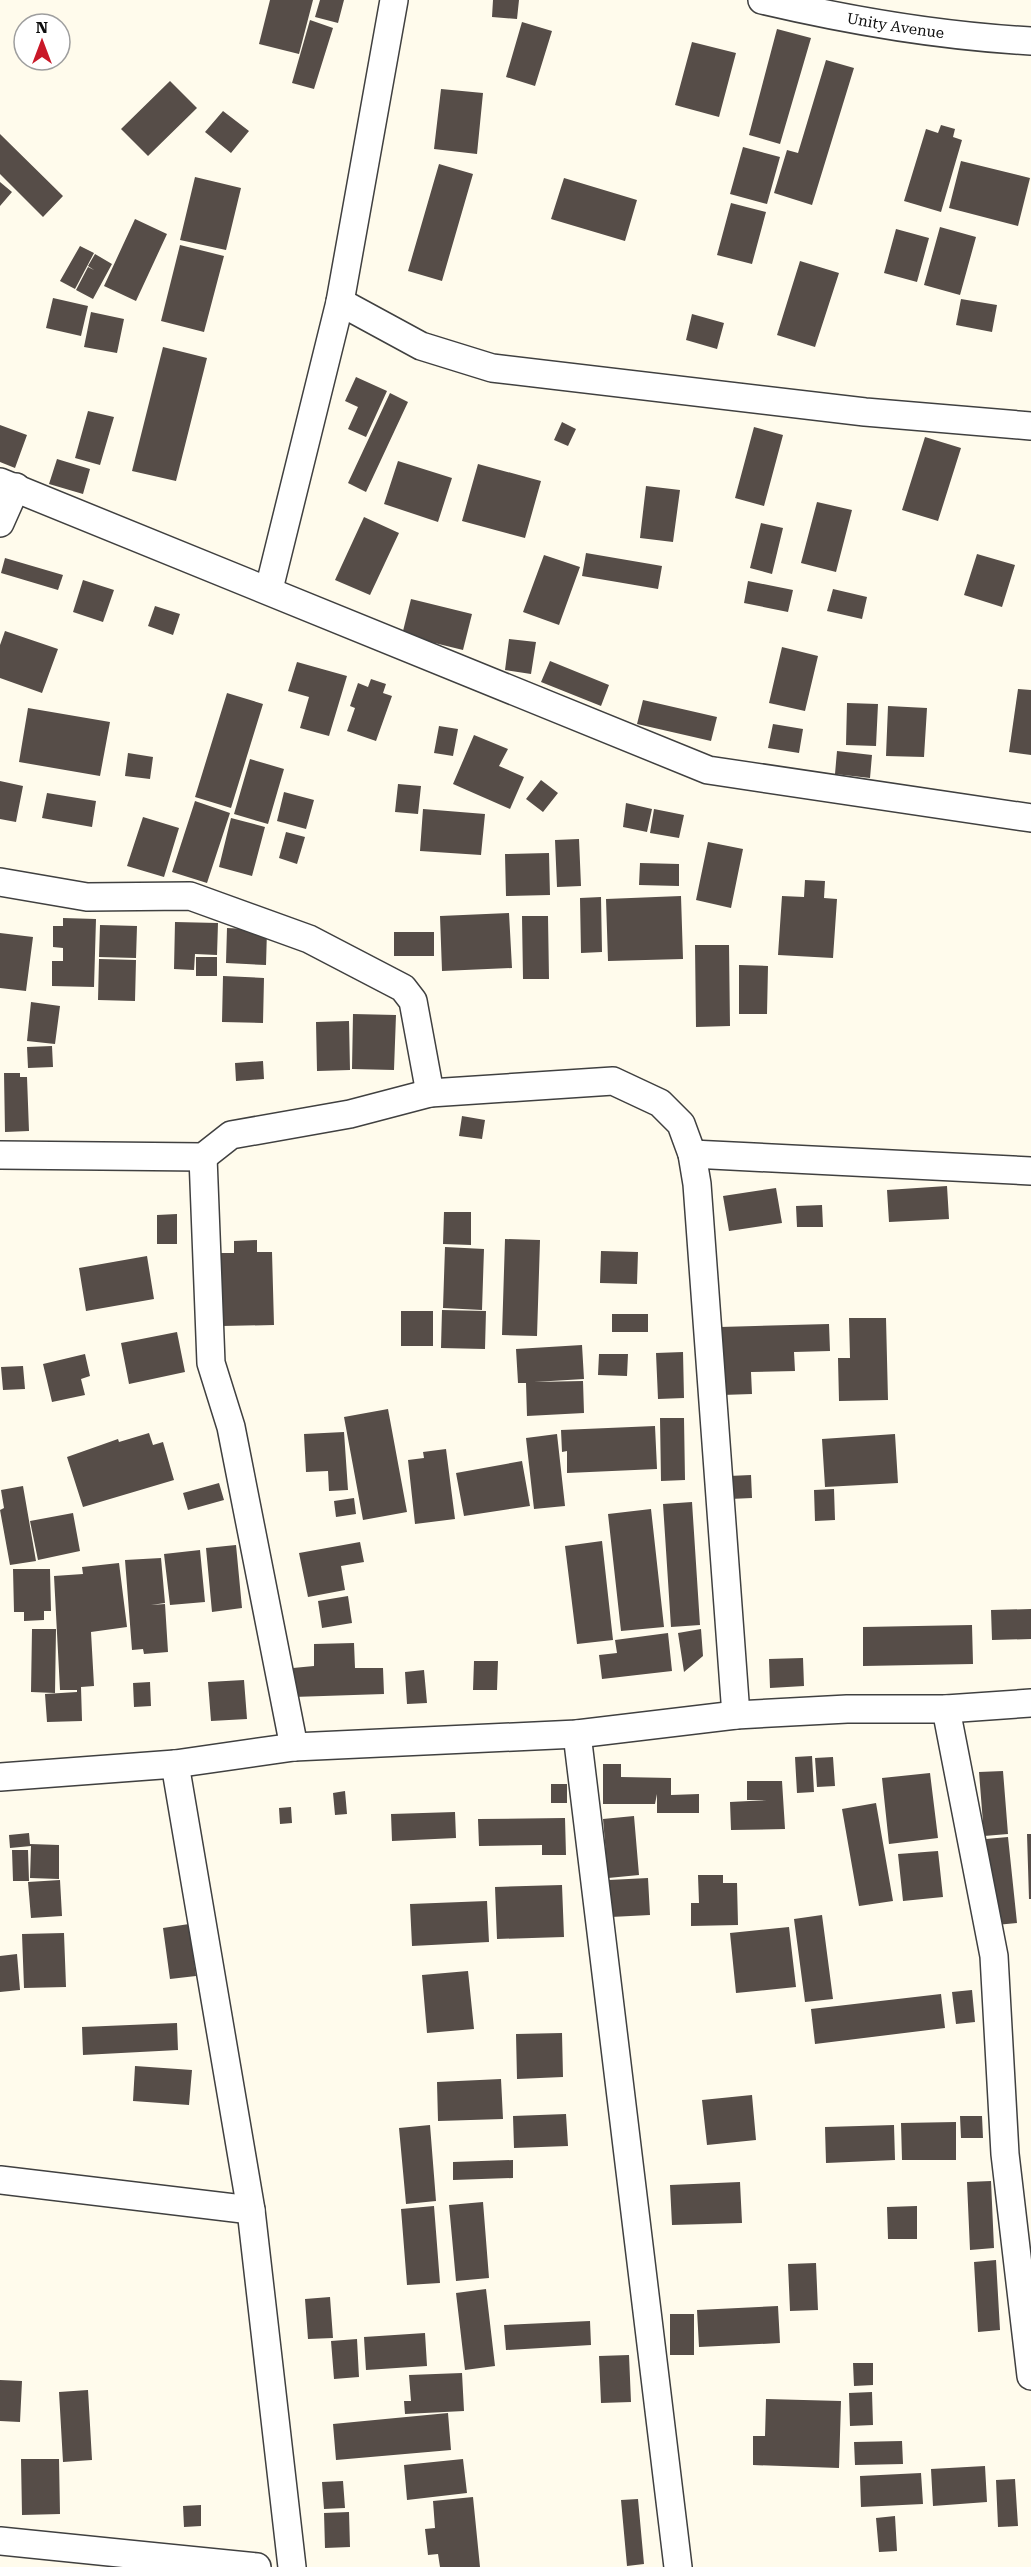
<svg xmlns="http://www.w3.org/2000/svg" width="1031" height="2567" viewBox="0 0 1031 2567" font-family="'Roboto Serif',serif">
<rect width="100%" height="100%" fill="#fffbec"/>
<path fill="#564d48" d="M270 0H313L299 54 259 44Z
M320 0H344L338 23 315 17Z
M493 0H519L517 19 492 17Z
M310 20 333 28 314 89 292 83Z
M522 22 552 31 535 86 506 77Z
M777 29 811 38 780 144 749 135Z
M692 42 736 53 719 117 675 105Z
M826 60 854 68 812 205 774 193 787 150 798 153Z
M170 81 197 108 148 156 121 129Z
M441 89 483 93 477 154 434 149Z
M223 111 249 131 231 153 205 132Z
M941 125 955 129 953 137 962 140 941 212 904 201 926 129 938 133Z
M0 134 63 196 43 217 0 174Z
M743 147 780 157 767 204 730 194Z
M961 161 1030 178 1018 226 949 208Z
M439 164 473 174 442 281 408 271Z
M195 177 241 188 226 250 180 240Z
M564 178 637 200 625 241 551 219Z
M0 182 12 192 0 206Z
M731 203 766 212 752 264 717 255Z
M135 219 167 234 136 301 104 286Z
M940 227 976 237 960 295 924 285Z
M896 229 929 238 917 282 884 273Z
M180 245 224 256 204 332 161 321Z
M80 246 94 253 75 289 60 281Z
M95 254 112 264 93 299 76 290 88 267 94 270 88 266Z
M800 261 839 273 815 347 777 335Z
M53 298 88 306 81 336 46 328Z
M961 299 997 305 992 332 956 325Z
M91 312 124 319 117 353 84 347Z
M692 314 724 323 717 349 686 340Z
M163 347 207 358 176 481 132 471Z
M356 377 387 391 366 437 348 429 358 407 345 401Z
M390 393 408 402 366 492 348 483Z
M88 411 114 417 100 465 75 458Z
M562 422 576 429 568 446 554 440Z
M0 425 27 435 15 468 0 462Z
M754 427 783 435 764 506 735 498Z
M925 437 961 448 938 521 902 510Z
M57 459 90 469 83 494 49 484Z
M398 461 452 478 438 522 384 504Z
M478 464 541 481 525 538 462 521Z
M646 486 680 490 673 542 640 538Z
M817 502 852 510 836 572 801 563Z
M364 517 399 533 370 595 335 580Z
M761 523 783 528 772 574 750 568Z
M586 553 662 566 658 589 582 576Z
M977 554 1015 565 1002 607 964 595Z
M544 555 580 567 559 625 523 612Z
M5 558 63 575 58 590 1 573Z
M83 580 114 590 103 622 73 612Z
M748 581 793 590 788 612 744 603Z
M833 589 867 597 862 619 827 611Z
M411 599 472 614 463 650 402 635Z
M155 606 180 614 173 635 148 626Z
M5 631 58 649 42 693 0 678V645Z
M509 639 536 642 531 674 505 670Z
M782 647 818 656 805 711 769 703Z
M550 661 609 685 601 706 541 682Z
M297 662 347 676 329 736 300 728 309 697 288 691Z
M371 679 386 684 383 693 392 696 376 741 347 731 355 708 350 706 358 683 368 687Z
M1018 689 1031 690V755L1009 752Z
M227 693 263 704 231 808 195 797Z
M643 700 717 717 711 741 637 724Z
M847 703 878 704 876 746 846 745Z
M888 706 927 708 924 757 886 756Z
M28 708 110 722 100 776 19 762Z
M773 724 803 729 799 753 768 748Z
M439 726 458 729 453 756 434 753Z
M474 735 508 749 499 766 524 777 510 809 453 784Z
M837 751 872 755 870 778 835 774Z
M128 753 153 757 150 779 125 776Z
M250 759 284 769 268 824 234 814Z
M541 780 558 793 543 812 526 799Z
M0 781 23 786 16 822 0 819Z
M398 784 421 786 418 814 395 812Z
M284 792 314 800 306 829 277 821Z
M47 793 96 801 92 827 42 818Z
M195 801 230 813 207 883 172 872Z
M626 803 652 809 647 832 623 827Z
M423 809 485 814 481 855 420 851Z
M654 809 684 815 679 838 650 833Z
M143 817 179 828 164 877 127 866Z
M231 818 265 827 252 876 219 867Z
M286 832 305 837 297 864 279 858Z
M579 839 581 886 557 887 555 840Z
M708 842 743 849 731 908 696 900Z
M549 853 550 895 506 896 505 854Z
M640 863 679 864V886L639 885Z
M805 880 825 881 824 898 837 899 833 958 778 955 782 896 804 897Z
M681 896 683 959 608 961 606 899Z
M601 897 602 952 581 953 580 898Z
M509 913 512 968 442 971 440 916Z
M522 916H548L549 979H523Z
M63 918 96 919 94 987 52 986V961H63V948L53 947V926H63Z
M175 922 218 923 217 955 195 954 194 970 174 969Z
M100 925 137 926 136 958 99 957Z
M227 928 267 930 266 965 226 963Z
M394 932H434V956H394Z
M0 933 33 937 26 991 0 988Z
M695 945H729L730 1026 696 1027Z
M196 957H217V976H196Z
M99 959 136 960 135 1001 98 1000Z
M739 965 768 966 767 1014H739Z
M223 976 264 978 263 1023 222 1022Z
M31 1002 60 1006 55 1044 27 1041Z
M353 1014 396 1015 394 1070 352 1069Z
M349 1021 350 1070 317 1071 316 1022Z
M52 1046 53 1067 28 1068 27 1047Z
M263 1061 264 1079 236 1081 235 1063Z
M4 1073H20V1077H27L29 1131 5 1132Z
M462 1116 485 1120 482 1139 459 1136Z
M947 1186 949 1219 889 1222 887 1190Z
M776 1188 782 1223 729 1231 723 1196Z
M822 1205 823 1227H797L796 1206Z
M444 1212H471V1245L443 1244Z
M177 1214V1244H157V1215Z
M505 1239 540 1240 537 1336 502 1335Z
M257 1240V1252H272L274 1325 222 1326 221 1253H234V1241Z
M445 1247 484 1249 482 1310 443 1308Z
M601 1251 638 1252 637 1284 600 1283Z
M147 1256 154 1299 86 1311 79 1268Z
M442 1310 486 1311 485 1349 441 1348Z
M401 1311H433V1346H401Z
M612 1314H648V1332H612Z
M849 1318H886L888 1400 839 1401 838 1358H850Z
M829 1324 830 1351 794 1352 795 1371 751 1372 752 1394 722 1395 720 1327Z
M177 1332 185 1372 129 1384 121 1343Z
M582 1345 584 1379 534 1382 583 1381 584 1413 527 1416 526 1383H518L516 1349Z
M683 1352 684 1398 658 1399 656 1353Z
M85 1354 90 1376 81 1379 85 1395 52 1402 43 1364Z
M599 1354H628L627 1376 598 1375Z
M23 1366 25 1389 3 1390 1 1367Z
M388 1409 407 1512 363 1520 344 1417Z
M660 1418H684L685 1480 661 1481Z
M655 1426 657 1469 567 1473V1451L562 1452 561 1430Z
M344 1432 348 1490 329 1491 328 1471 306 1472 304 1434Z
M149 1433 153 1445 163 1442 174 1480 83 1507 67 1457 118 1439 119 1442Z
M557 1434 565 1506 534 1509 526 1438Z
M895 1434 898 1483 825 1487 822 1439Z
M446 1449 455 1519 415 1524 408 1460 424 1458 423 1452Z
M522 1461 530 1506 464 1516 456 1473Z
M751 1475 752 1498 730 1499 729 1476Z
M219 1483 224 1500 188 1510 183 1493Z
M23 1486 36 1561 10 1565 0 1510 4 1508 1 1490Z
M834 1489 835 1520 815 1521 814 1490Z
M354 1498 356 1514 336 1517 334 1501Z
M692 1502 700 1625 671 1627 663 1504Z
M651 1509 664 1627 621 1631 608 1514Z
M73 1513 80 1551 38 1560 30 1521Z
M602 1541 613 1640 577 1644 565 1546Z
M360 1542 364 1562 341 1566 345 1590 308 1597 299 1553Z
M236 1545 242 1608 212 1612 206 1548Z
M200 1550 205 1602 170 1605 164 1554Z
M161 1558 165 1603 151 1605 165 1604 168 1652 144 1654 143 1649 132 1650 125 1560Z
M119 1563 127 1627 91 1632 94 1686 81 1687 82 1721 47 1722 45 1694 77 1692V1690H60L54 1576 83 1574 82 1567Z
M13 1569H50L51 1611H44V1620L24 1621V1612H14Z
M348 1596 352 1623 322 1628 318 1601Z
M1031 1609V1639L992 1640 991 1610Z
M972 1625 973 1664 863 1666V1627Z
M32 1629H56L55 1693 31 1692Z
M701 1629 703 1656 684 1672 678 1633Z
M668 1633 672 1671 602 1679 599 1655 617 1653 615 1640Z
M354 1643 355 1668H383L384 1694 293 1697V1668L314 1666V1644Z
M803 1658 804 1686 770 1688 769 1659Z
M474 1661H498L497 1690H473Z
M424 1670 427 1703 407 1704 405 1672Z
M244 1680 247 1719 211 1721 208 1682Z
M150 1682 151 1706 134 1707 133 1683Z
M812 1756 814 1792 797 1793 795 1757Z
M833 1757 835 1786 817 1787 815 1758Z
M603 1764H621V1777L671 1778V1795L699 1794V1813H657V1794L655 1804H603Z
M1003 1771 1008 1834 984 1836 979 1772Z
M930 1773 938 1838 889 1844 882 1778Z
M747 1781H782L785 1829 731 1830 730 1802 767 1800H747Z
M551 1784H567V1803H551Z
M345 1791 347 1814 335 1815 333 1793Z
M876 1803 893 1901 859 1906 842 1809Z
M291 1807 292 1823 280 1824 279 1808Z
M455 1812 456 1838 392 1841 391 1814Z
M634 1816 639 1875 608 1878 603 1819Z
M565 1818 566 1855H542V1845L479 1846 478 1819Z
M29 1833 30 1844 59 1845V1879L30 1878 31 1846 10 1848 9 1835Z
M1027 1834H1031V1899H1029Z
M1008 1837 1017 1923 996 1925 986 1839Z
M12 1850H28L29 1881H13Z
M938 1851 943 1897 903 1901 898 1854Z
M698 1875H723V1883H737L738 1925 691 1926V1903H699Z
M648 1878 650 1915 611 1917 609 1880Z
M60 1880 62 1916 31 1918 28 1882Z
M562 1885 564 1937 497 1939 495 1887Z
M487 1901 489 1942 412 1946 410 1904Z
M822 1915 833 1999 805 2002 794 1919Z
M189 1924 196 1976 170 1979 163 1928Z
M789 1927 796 1987 736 1993 730 1933Z
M64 1933 66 1987 24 1988 22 1934Z
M17 1954 20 1990 0 1992V1956Z
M468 1971 474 2029 427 2033 422 1975Z
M972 1990 975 2022 956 2024 952 1992Z
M941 1994 945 2028 815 2044 811 2009Z
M177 2023 178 2050 83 2055 82 2027Z
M562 2033 563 2077 517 2079 516 2034Z
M135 2066 192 2070 189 2105 133 2101Z
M501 2079 503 2119 438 2121 437 2082Z
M752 2095 756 2140 707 2145 702 2100Z
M566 2114 568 2146 514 2148 513 2116Z
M960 2116H982L983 2138H961Z
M956 2122V2160H902L901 2123Z
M430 2125 436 2201 406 2204 399 2128Z
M894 2125 895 2160 826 2163 825 2127Z
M513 2160V2178L453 2180V2162Z
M991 2181 994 2248 970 2250 967 2182Z
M740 2182 742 2223 672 2225 670 2185Z
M483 2202 489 2278 456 2281 449 2205Z
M434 2206 440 2283 407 2285 401 2209Z
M917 2206V2239H888L887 2207Z
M996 2260 1000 2330 978 2332 974 2262Z
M816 2263 818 2310 790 2311 788 2264Z
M486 2289 495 2366 465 2370 456 2293Z
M330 2297 333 2338 308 2339 305 2299Z
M778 2306 780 2343 699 2347 697 2310Z
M670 2314H694V2355H670Z
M590 2321 591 2345 506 2350 504 2325Z
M425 2333 427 2366 366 2370 364 2337Z
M357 2339 359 2377 334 2379 331 2341Z
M629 2355 631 2402 601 2403 599 2356Z
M853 2363H873V2385L854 2386Z
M462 2373 464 2411 405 2414 404 2401H411L409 2375Z
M0 2380 22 2381 20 2422 0 2421Z
M88 2390 92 2460 63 2462 59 2392Z
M872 2392 873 2425 850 2426 849 2393Z
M766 2399 841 2401 839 2468 753 2465V2436H765Z
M448 2413 451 2450 336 2460 333 2424Z
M902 2441 903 2464 855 2465 854 2442Z
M21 2459H59L60 2514 22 2515Z
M463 2459 467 2493 407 2500 404 2465Z
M985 2466 987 2502 933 2506 931 2469Z
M921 2473 923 2504 861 2507 860 2476Z
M1015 2479 1018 2526 998 2527 996 2480Z
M343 2481 345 2508 324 2509 322 2482Z
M473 2497 480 2567H440L438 2554 428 2555 425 2529 435 2528 433 2501Z
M638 2499 644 2564 627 2566 621 2500Z
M201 2505V2526L184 2527 183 2506Z
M349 2512 350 2547 325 2548 324 2513Z
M895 2516 897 2551 879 2552 876 2518Z"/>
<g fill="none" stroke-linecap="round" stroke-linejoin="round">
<g stroke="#404040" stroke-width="30">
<g id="street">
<path id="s1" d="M762 0C851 21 940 36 1031 41"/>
<path d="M340 302 421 346 492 368 865 412 1031 426"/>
<path d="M0 482 708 770 1031 818"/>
<path d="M0 523 16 487"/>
<path d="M269 589 340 302 394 0"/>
<path d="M0 882 87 897 190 896 309 939 403 988 413 1001 430 1093"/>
<path d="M692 1154 1031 1171"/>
<path d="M0 1155 203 1157 231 1135 350 1114 430 1093 613 1081 660 1103 681 1124 692 1154 697 1184 736 1715"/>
<path d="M203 1157 211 1363 231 1427 294 1747"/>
<path d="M946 1709 994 1956 1005 2154 1031 2376"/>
<path d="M577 1734 678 2567"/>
<path d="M175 1764 251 2210 292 2567"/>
<path d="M0 1777 175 1764 294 1747 577 1734 736 1715 847 1709H946L1031 1703"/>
<path d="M0 2180 251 2210"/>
<path d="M0 2541 257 2567"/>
</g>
</g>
<use href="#street" stroke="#fff" stroke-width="27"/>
</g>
<g text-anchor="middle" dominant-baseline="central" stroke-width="6" stroke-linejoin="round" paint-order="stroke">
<g font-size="15" fill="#0d0d0d" stroke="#fff">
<text stroke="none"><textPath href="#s1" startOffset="136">Unity Avenue</textPath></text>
</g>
</g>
<g transform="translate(42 42)"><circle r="28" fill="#ffffff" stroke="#9e9e9e" stroke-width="1.5"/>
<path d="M0-4.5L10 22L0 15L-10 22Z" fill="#c91828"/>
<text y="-9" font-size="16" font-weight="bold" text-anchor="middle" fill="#0d0d0d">N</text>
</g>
</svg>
